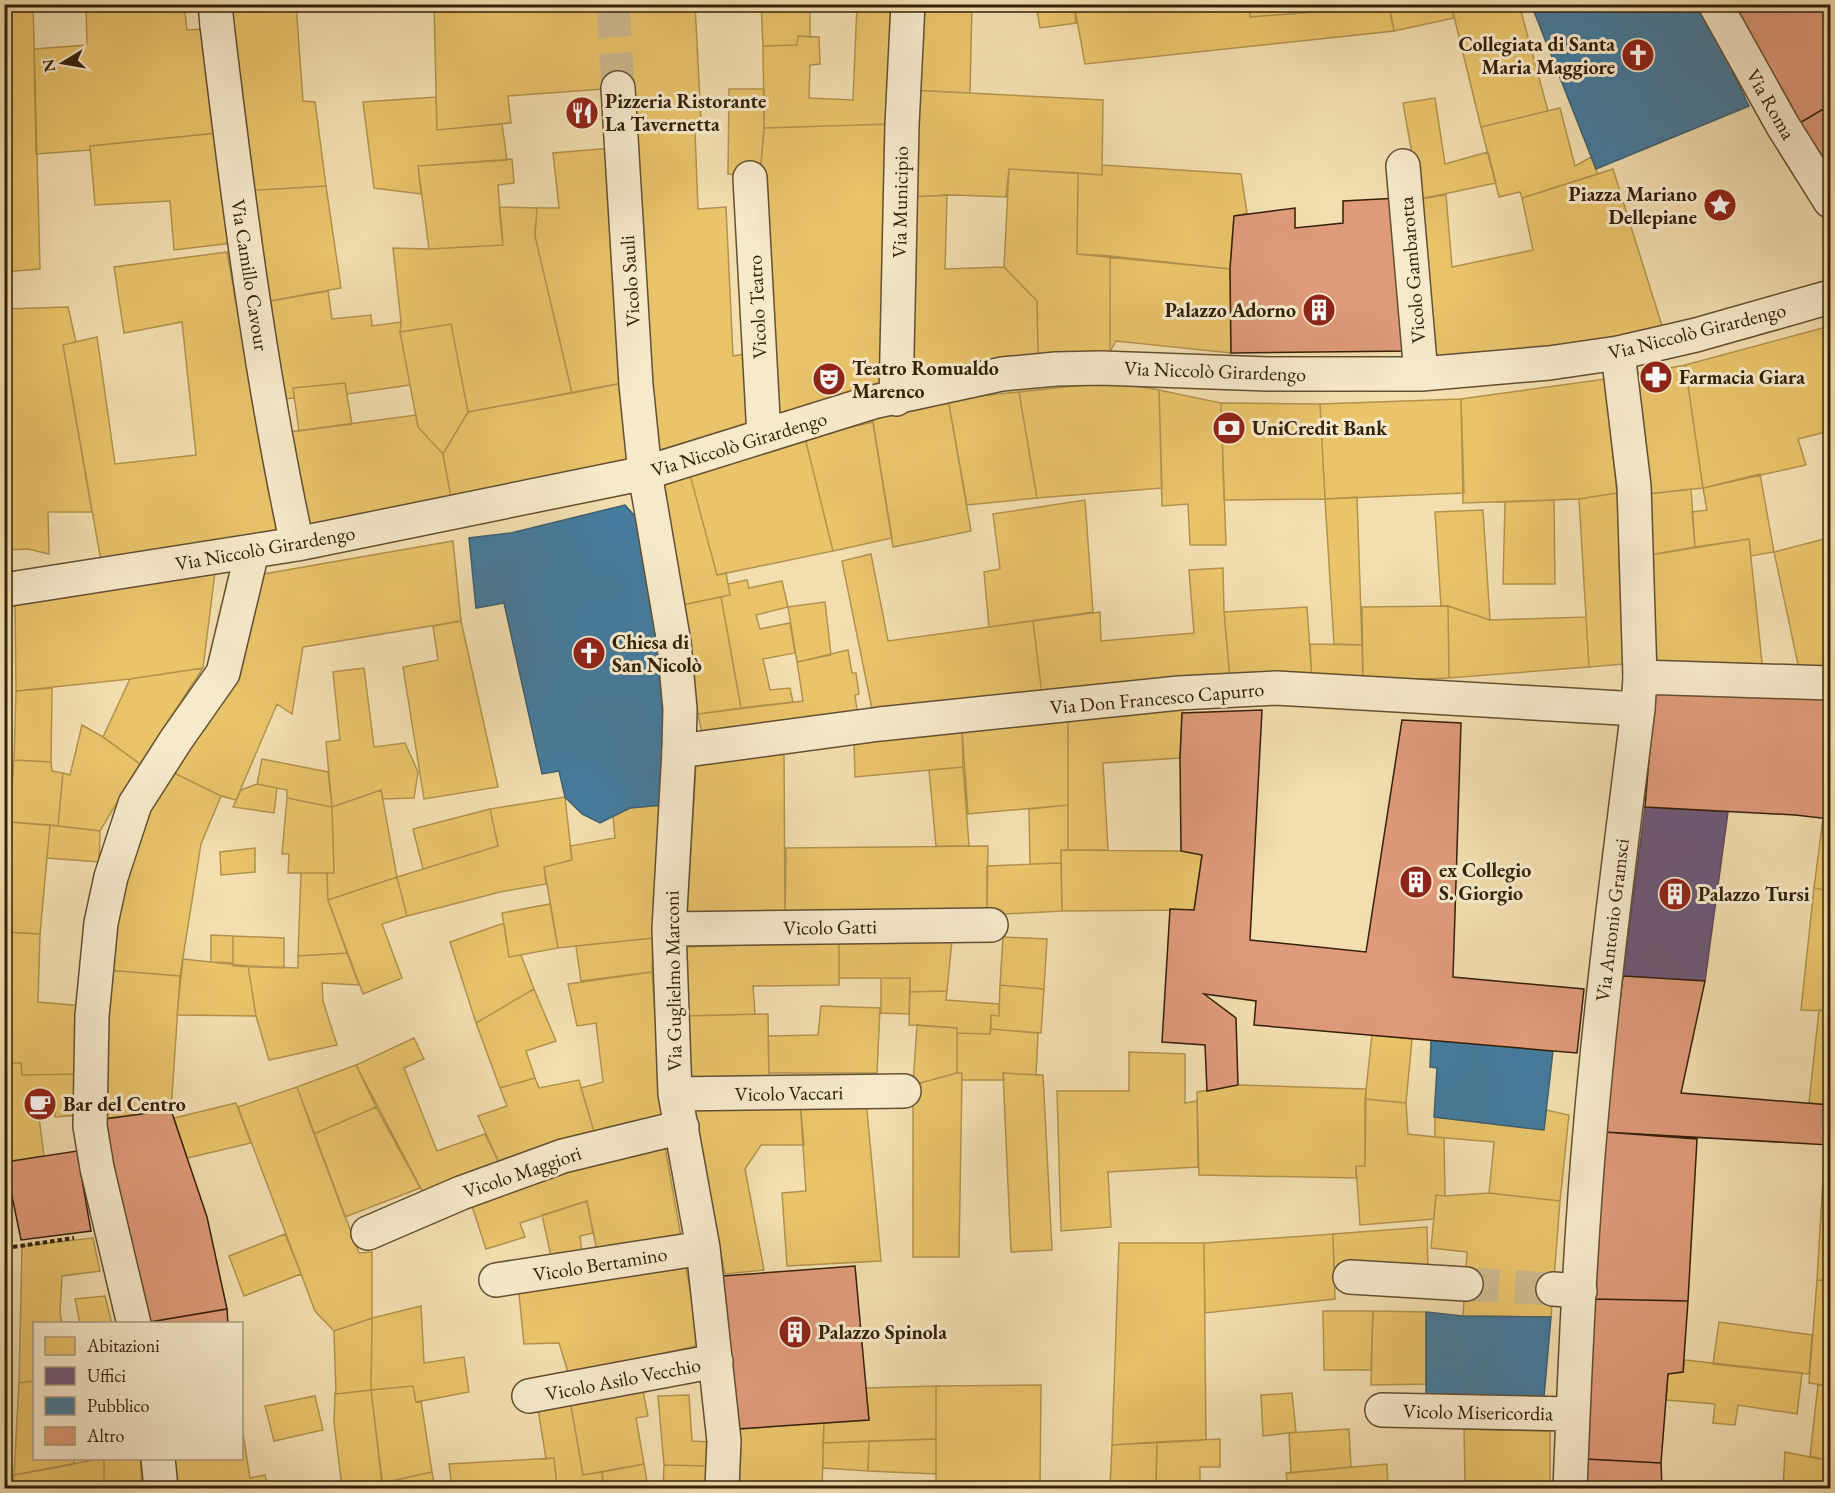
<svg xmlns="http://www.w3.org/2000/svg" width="1835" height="1493" viewBox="0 0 1835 1493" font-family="'EB Garamond',serif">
<rect width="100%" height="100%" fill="#f2deaf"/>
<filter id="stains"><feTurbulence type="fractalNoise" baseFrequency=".00333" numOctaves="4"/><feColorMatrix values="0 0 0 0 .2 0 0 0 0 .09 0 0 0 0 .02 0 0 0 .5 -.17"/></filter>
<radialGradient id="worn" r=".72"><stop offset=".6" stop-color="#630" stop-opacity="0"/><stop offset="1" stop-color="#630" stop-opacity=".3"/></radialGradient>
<path fill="#e9c46a" stroke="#b2934d" stroke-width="1.5" d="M4 4H33L40 269 4 272Z
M86 4H184L187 30 205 29 217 133 90 146V150L36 154 34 49 87 45Z
M222 4H296L303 101 315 102 326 186 242 191Z
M434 4H695L701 121 626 125 618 88 508 96 511 123 437 130Z
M761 4H810V37L798 36 797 45 763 46Z
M857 4H899L891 124 764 128 763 46 797 45 798 36 819 37 820 64 810 65 809 98 853 100Z
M917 4H972L970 93 910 90Z
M1036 4H1074L1076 23 1040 28Z
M1074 4H1249L1250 17 1389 6 1394 31 1085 64Z
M1250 4H1389V6L1250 17Z
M1389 4H1451L1454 18 1394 31Z
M1451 4H1519L1548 111 1481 127Z
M729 89H764V131L760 175 728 174Z
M910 90 1103 100 1102 175 1009 169 1006 197 954 195 908 197Z
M436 97 437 130 502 124 507 160 418 166 421 194 374 188 363 102Z
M1435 98 1445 164 1488 152 1496 183 1420 199 1403 103Z
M1560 108 1575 166 1591 157 1598 174 1522 198 1520 192 1499 197 1481 127Z
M891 124V386L767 416 756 220 764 128Z
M695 131 698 209 726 207 733 356 750 353 755 423 649 453 624 132Z
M217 133 232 243 174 250 170 201 95 205 90 146Z
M612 148 628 382 572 393 535 236 537 208H559L553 153Z
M512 159 514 183 498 185 503 245 429 249 418 166Z
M1102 165 1241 174 1247 213 1234 216 1230 269 1077 254 1078 173 1102 175Z
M1009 169 1078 173 1077 254 1110 256V352L1038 354 1037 301 1004 267Z
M1613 169 1663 329 1564 348 1436 363 1420 199 1446 195 1452 267 1533 250 1522 198Z
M326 186 341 288 259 303 242 191Z
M947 195 945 269 1004 267 1037 301 1038 354 901 381 908 197Z
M499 207 537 208 535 236 572 393 468 412 451 324 400 332 401 322 393 248 429 249 503 245Z
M227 252 278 538 102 567 63 345 97 337 115 464 196 455 182 322 124 333 114 267Z
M1110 256 1230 269 1231 353 1116 341 1110 352Z
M328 291 332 319 371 315 372 326 401 322 400 332 410 385 347 394 345 383 293 388 294 398 274 400 259 303Z
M68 307 76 342 63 345 92 512H48L49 554 28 549 4 550V309Z
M451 324 468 412 443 454 418 427 400 332Z
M1830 326V431L1798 439 1806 465 1703 488 1685 365Z
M1685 365 1703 488 1639 495 1629 375Z
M1605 379 1617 493 1579 499 1463 503 1461 399Z
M628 382 635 460 452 503 443 454 468 412Z
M1111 382 1159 390 1162 488 1037 498 1019 392Z
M345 383 352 424 299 431 293 388Z
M1159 390 1221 403 1226 545H1190L1188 504 1162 506Z
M1019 392 1037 498 967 505 948 399Z
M948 399 971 531 893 547 872 417Z
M1461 399 1464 493 1325 499 1320 404Z
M1221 403 1320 404 1325 499 1224 500Z
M416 415 418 427 443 454 452 503 300 532 281 433Z
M873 422 892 538 833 551 805 438Z
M805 438 833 551 717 575 689 471Z
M689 471 717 575 726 573 730 595 682 605 657 485Z
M1760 474 1774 552 1751 556 1749 539 1695 547 1692 512 1707 510 1703 488Z
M1691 489 1695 547 1644 556 1639 495Z
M1617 493 1626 606 1624 664 1589 667 1579 499Z
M1357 497 1362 645 1334 644 1325 499Z
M1085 500 1093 612 989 627 984 572 1000 569 993 514Z
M1554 500 1555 584H1503L1505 502Z
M1483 510 1490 620 1448 606H1441L1435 512Z
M1749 539 1763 672 1654 666 1644 556Z
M1824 539 1830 572V666L1799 669 1774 552Z
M453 541 461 621 303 647 292 714 277 704 236 800 221 796 170 771 258 575Z
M871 554 888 641 1033 621 1042 695 873 714 842 561Z
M1223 568 1224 612 1230 679 1042 695 1033 621 1100 612 1101 641 1194 633 1189 570Z
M215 572 203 668 130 679 16 691 15 604Z
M747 580 749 588 782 581 788 607 756 615 760 629 790 623 795 653 763 659 770 690 790 688 793 702 741 708 721 597 730 595 728 584Z
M721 597 741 708 698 714 682 605Z
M825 602 831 655 797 662 788 607Z
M1448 606 1449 678 1363 681 1362 607Z
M1448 606 1490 620 1586 617 1589 667 1449 678Z
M1307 607 1312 681 1230 679 1224 612Z
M461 621 498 787 424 799 403 667 438 660 433 626Z
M1310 644 1362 645 1363 681H1312Z
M848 650 852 673H856L859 694 855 695 858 717 703 739 698 714 803 701 797 662Z
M203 668 140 764 103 737 130 679Z
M364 668 374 747 405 743 418 772 414 798 383 799 381 790 332 807 326 742 340 740 333 672Z
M52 688 51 762 14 760 16 691Z
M1183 705 1180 758 1103 763 1108 850H1068V715Z
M1068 715V805L968 814 962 729Z
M82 725 103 737 140 764 100 831 58 826 63 773 70 775Z
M962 729 963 767 855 777 854 742Z
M784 752 785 917 687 916 696 763Z
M262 759 328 772 332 807 287 798V790L257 784Z
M14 760 51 762 52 771 63 773 58 826 9 822Z
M963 767 969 846H936L929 770Z
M170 771 221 796 201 844 180 976 106 970 138 825Z
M257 784 277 788 274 813 233 807 241 790Z
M381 790 397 877 328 900 327 873H334L332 807Z
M565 797 572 860 544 867 546 884 500 892 407 916 397 877 498 846 490 809Z
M287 798 332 807 334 873H288L289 854H282Z
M662 805 655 876 653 938 558 948 544 867 572 860 570 846 615 838 613 816 630 808Z
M1068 805V850H1061V863L1030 864 1029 809Z
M490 809 498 846 423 869 413 829Z
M1823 818 1830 819V891L1814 888Z
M9 822 50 825 40 934 4 932V881Z
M50 825 100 831 99 862 47 858Z
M988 846 987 915 785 917 786 848Z
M255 848V872L221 875 220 852Z
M1061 850 1181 851 1202 855 1194 910 1062 911Z
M1061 863 1062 911 987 915V866Z
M301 873H327L328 900 347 953 298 956Z
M397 877 407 916 382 924 402 978 363 994 328 900Z
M1814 888 1830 891V1011L1801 1010Z
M550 904 558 948 509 957 502 913Z
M504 923 509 957 521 955 534 989 476 1023 450 942Z
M4 932 40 934 38 1002 84 1006 82 1074 22 1075 21 1063H4Z
M211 935 233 936V963L211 962Z
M233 936 284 938V968L233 966Z
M1003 937 1047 939 1044 989 1000 985Z
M653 938 652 972 581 981 576 946Z
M952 940 947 991 910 992V978H839V942Z
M839 942V985L753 986 755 1014 686 1016 682 947Z
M347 953 359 985 322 983 323 1001 337 1045 269 1060 256 1016 248 966 298 968V956Z
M183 959 248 966 256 1016 177 1015Z
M106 970 180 976 171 1110 97 1120Z
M652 972 662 1119 595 1135 581 1088 603 1082 596 1023 577 1026 568 984Z
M881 978H910L909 1014 881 1013Z
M1000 985 1044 989 1041 1033 991 1029V1015L999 1016Z
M534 989 556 1041 526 1051 535 1078 500 1088 476 1023Z
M947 991 946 1000 999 1004V1016L991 1015 990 1034 957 1033V1028L909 1025 910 992Z
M821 1006 880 1008 877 1073H769L768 1036 818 1035Z
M1819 1010 1830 1011V1105L1809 1103Z
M768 1014 769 1077 690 1078 686 1016Z
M917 1025 957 1028V1073L913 1085Z
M991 1029 1038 1033 1036 1075 1003 1073 1004 1080H962V1073H957V1033L990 1034Z
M1372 1035 1412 1039 1406 1103 1365 1099Z
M414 1038 424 1059 404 1068 437 1151 485 1134 501 1167 426 1198 356 1065Z
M1129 1052 1185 1054V1103L1197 1101 1198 1167 1108 1172 1111 1227 1061 1231 1057 1091H1129Z
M4 1063H21L22 1075 82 1074 80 1115 55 1117 54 1101 37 1102 44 1156 5 1162Z
M356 1065 376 1107 314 1134 297 1087Z
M957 1073H962L959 1257H913V1085Z
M1003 1073 1043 1075 1052 1250 1011 1252Z
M535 1078 539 1088 579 1080 595 1135 501 1167 478 1116 507 1106 500 1088Z
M1238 1085 1366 1089 1365 1166H1356V1178L1199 1175 1197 1092Z
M297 1087 359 1253 372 1252V1318L334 1331 315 1311 238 1107Z
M1365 1099 1406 1103 1408 1134 1444 1138 1445 1196 1436 1195 1434 1219 1360 1225 1356 1166H1365Z
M866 1100 881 1261 787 1266 782 1193 806 1191 800 1101Z
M800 1101 804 1145H761L745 1169 764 1270 725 1274 692 1103Z
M236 1103 251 1143 187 1158 174 1118Z
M376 1107 420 1188 345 1217 314 1134Z
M1546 1110 1569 1115 1560 1201 1489 1193 1494 1142 1435 1137V1117L1544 1130Z
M1825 1145H1830V1281L1817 1280Z
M665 1147 682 1242 599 1261 587 1201 520 1223 525 1237 486 1249 471 1203 576 1164Z
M1489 1193 1560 1201 1551 1317 1463 1316 1467 1252 1431 1248 1436 1195 1445 1196Z
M587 1201 593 1233 580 1236 583 1263 554 1270 542 1215Z
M1427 1227 1428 1270 1334 1269 1333 1234Z
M285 1234 301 1274 244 1296 229 1256Z
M1333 1234 1335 1299 1205 1313 1204 1243Z
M93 1238 100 1271 62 1276 60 1313 62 1324H34V1381L19 1383 22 1246Z
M1119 1243H1204L1206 1440 1112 1445Z
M684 1256 700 1345 569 1375 559 1343 524 1344 518 1284Z
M1817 1280 1830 1281V1386L1809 1383Z
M105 1296 112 1324H80L75 1299Z
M421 1306 424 1363 464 1357 469 1392 416 1402 413 1386 371 1390 372 1318Z
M1323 1311H1373L1371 1370H1324Z
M1373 1311 1426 1312V1384L1371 1385Z
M372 1318 371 1390 336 1394 334 1331Z
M1719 1322 1812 1335 1809 1374 1713 1364Z
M1685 1360 1802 1373 1797 1414 1738 1405 1735 1425 1713 1423 1715 1404 1666 1400 1668 1374 1683 1372Z
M640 1377 648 1416 636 1418 644 1464 583 1475 570 1400Z
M34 1381V1458H74V1464L14 1475 19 1383Z
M1041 1385 1040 1488H936V1386Z
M1818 1385 1830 1386V1461L1810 1456Z
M413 1386 416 1402 421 1401 432 1472 382 1483 371 1390Z
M936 1386V1439L823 1443 824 1423 869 1420 866 1388Z
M371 1390 383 1488H342L334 1422 335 1392 336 1394Z
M1292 1393 1296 1432 1263 1436 1261 1395Z
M689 1395 692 1441 709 1442 708 1466 664 1465 658 1396Z
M315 1396 323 1430 274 1441 265 1406Z
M536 1397 570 1400 583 1475 602 1472 603 1484 574 1488H557L554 1458 546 1459Z
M824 1423 822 1488H738V1429Z
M1349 1429 1351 1467 1291 1473 1289 1433Z
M1464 1429 1550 1431V1488H1415V1487L1465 1482Z
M243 1434 250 1478 265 1475 268 1488H166L162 1458H242V1435Z
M936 1439V1474L868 1471 869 1441Z
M1220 1439V1467H1200V1488H1156L1157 1442Z
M869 1441 868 1471 823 1468V1443Z
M1157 1442 1156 1488H1110L1112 1445Z
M1785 1452 1830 1461V1488H1783Z
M104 1458H140L142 1488H104Z
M104 1458V1488H12L14 1475Z
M554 1458 557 1488H452L449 1464Z
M644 1464 648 1488H604L602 1472Z
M1387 1464 1388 1488H1288L1286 1473Z
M664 1465 708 1466 707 1488H663Z
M432 1472 435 1488H383L382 1483Z
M1415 1484V1488H1388V1486Z"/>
<path fill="#6d597a" stroke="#5c4858" stroke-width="1.5" d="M1645 807 1728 812 1705 981 1623 976Z"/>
<path fill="#457b9d" stroke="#406071" stroke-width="1.5" d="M1531 4H1701L1749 106 1596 169Z
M625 505 640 522 667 693 662 805 630 808 600 823 582 814 565 797 559 771 542 774 504 603 476 608 469 538 511 533Z
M1431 1040 1553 1051 1544 1130 1434 1117 1437 1068 1430 1067Z
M1426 1312 1463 1316 1551 1317 1544 1397 1426 1395Z"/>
<path fill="#df9a79" stroke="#332009" stroke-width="1.5" d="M1732 4H1830V105L1798 124Z
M1830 105V177L1798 124Z
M1399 198 1411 351 1231 353 1230 269 1234 216 1295 208V228L1343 223V201Z
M1655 685 1830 693V819L1795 815 1645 807Z
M1262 710 1250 940 1366 952 1402 720 1461 723 1453 977 1584 989 1577 1053 1254 1025 1256 1001 1204 994 1236 1018 1238 1085 1207 1091 1205 1045 1162 1042 1170 909 1194 910 1202 855 1181 851 1180 758 1182 713Z
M1623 976 1705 981 1681 1093 1830 1105V1145L1604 1132Z
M171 1110 207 1217 227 1309 144 1323 97 1120Z
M1604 1132 1697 1139 1688 1301 1595 1299Z
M77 1151 91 1231 21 1240 5 1162Z
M855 1266 869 1420 738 1429 723 1276Z
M1595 1299 1688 1301 1683 1372 1668 1374 1661 1463 1586 1459Z
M227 1309 228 1324H144V1323Z
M1586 1459 1661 1463 1662 1488H1587Z"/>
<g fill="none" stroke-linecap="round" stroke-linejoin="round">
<path stroke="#ccb88e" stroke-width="33" stroke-dasharray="33 16" stroke-linecap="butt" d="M613 4 618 88"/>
<path stroke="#ccb88e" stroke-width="33" stroke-dasharray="33 16" stroke-linecap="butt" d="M1466 1284 1553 1289"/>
<g stroke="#635032" stroke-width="36">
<path id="pedestrian" d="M1715 4 1783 126 1830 201
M217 25C238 199 260 373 297 544
M618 88 636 385 645 473 674 643 680 709 679 751
M1403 166 1421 374
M750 178 764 436
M1618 353 1634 486 1640 677
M896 399 902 125 908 4
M4 590 297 544 645 473 873 402 1002 374 1056 369 1101 368 1268 374H1421L1549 363 1618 353 1696 335 1830 297
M134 1324 97 1168 90 1126 92 1016 101 923 111 877 135 804 176 740 223 673 252 552
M158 1458 161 1488"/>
</g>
<g stroke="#635032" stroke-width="36">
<path id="minor" d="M215 4 217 25
M669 929 991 925
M675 1094 904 1091
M368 1233 461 1193 563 1156 682 1127
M1350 1277 1466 1284
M496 1280 703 1248
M1553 1289 1580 1291
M529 1396 716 1361
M1382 1410 1573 1414
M722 1488 724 1441 703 1248 675 1094 669 929 679 751 880 724 1179 693 1276 688 1638 709
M1570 1488C1575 1366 1580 1243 1591 1120 1603 983 1621 846 1638 709L1640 677 1830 683"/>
</g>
<path stroke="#332009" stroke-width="4" stroke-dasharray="4.5 3" stroke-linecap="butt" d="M13 1247 74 1238"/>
<use href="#pedestrian" stroke="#f7eacb" stroke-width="33"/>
<use href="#minor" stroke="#f7eacb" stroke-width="33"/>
</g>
<defs>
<g id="church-disc" transform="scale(1.725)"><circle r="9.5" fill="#8f2418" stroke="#f7eacb"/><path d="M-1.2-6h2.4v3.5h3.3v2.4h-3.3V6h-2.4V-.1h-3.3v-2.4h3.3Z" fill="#fff"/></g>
<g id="restaurant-disc" transform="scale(1.725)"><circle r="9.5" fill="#8f2418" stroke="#f7eacb"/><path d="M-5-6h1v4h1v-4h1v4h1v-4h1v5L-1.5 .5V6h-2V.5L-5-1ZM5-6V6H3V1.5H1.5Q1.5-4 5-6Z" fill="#fff"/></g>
<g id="sight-disc" transform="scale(1.725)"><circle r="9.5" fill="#8f2418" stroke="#f7eacb"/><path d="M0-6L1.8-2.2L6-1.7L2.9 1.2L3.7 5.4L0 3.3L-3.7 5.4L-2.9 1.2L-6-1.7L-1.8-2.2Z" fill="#fff"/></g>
<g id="building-disc" transform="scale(1.725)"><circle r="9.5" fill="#8f2418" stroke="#f7eacb"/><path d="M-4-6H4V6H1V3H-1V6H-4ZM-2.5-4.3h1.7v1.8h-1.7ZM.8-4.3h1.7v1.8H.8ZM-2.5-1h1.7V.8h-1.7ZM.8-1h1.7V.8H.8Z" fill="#fff"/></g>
<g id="pharmacy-disc" transform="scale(1.725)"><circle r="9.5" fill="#8f2418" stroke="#f7eacb"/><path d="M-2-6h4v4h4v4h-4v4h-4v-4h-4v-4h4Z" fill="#fff"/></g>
<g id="theatre-disc" transform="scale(1.725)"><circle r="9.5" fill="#8f2418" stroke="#f7eacb"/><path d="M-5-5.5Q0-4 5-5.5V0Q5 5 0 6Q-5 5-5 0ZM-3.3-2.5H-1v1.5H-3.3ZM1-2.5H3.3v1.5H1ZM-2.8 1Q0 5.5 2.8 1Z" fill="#fff"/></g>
<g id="bank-disc" transform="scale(1.725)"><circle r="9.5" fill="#8f2418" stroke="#f7eacb"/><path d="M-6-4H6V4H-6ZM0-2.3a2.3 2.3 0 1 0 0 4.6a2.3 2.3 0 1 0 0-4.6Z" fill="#fff"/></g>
<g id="cafe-disc" transform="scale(1.725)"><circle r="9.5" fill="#8f2418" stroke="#f7eacb"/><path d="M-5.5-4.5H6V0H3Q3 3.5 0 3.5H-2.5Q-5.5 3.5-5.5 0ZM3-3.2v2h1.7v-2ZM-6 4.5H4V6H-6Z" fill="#fff"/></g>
</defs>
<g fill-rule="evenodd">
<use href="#church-disc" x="1638" y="55"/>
<use href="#restaurant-disc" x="582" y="113"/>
<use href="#sight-disc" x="1720" y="205"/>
<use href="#building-disc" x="1319" y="310"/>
<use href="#pharmacy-disc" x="1656" y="377"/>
<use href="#theatre-disc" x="829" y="379"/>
<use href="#bank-disc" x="1229" y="428"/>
<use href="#church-disc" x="589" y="653"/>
<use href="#building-disc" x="1416" y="882"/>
<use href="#building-disc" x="1675" y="894"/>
<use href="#cafe-disc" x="40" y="1104"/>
<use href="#building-disc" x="795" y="1332"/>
</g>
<g text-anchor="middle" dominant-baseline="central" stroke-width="6" stroke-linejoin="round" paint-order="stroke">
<g font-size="20" font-weight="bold" fill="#332009" stroke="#f7eacb" text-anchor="start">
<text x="1615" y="44" text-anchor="end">Collegiata di Santa<tspan x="1615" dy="23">Maria Maggiore</tspan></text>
<text x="605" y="101">Pizzeria Ristorante<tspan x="605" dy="23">La Tavernetta</tspan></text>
<text x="1697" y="194" text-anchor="end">Piazza Mariano<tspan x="1697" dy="23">Dellepiane</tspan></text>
<text x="1296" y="310" text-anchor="end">Palazzo Adorno</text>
<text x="852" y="368">Teatro Romualdo<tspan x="852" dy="23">Marenco</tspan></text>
<text x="1679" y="377">Farmacia Giara</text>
<text x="1252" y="428">UniCredit Bank</text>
<text x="612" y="642">Chiesa di<tspan x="612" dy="23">San Nicolò</tspan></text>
<text x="1439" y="870">ex Collegio<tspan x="1439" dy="23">S. Giorgio</tspan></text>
<text x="1698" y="894">Palazzo Tursi</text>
<text x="63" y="1104">Bar del Centro</text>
<text x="818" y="1332">Palazzo Spinola</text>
</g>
<g font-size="20" fill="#332009" stroke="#f7eacb">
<text transform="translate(1771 104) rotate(60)">Via Roma</text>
<text transform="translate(900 202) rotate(-89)">Via Municipio</text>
<text transform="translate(1412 270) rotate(-95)">Vicolo Gambarotta</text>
<text transform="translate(250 275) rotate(81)">Via Camillo Cavour</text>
<text transform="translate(630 281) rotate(-94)">Vicolo Sauli</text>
<text transform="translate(757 307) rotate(-93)">Vicolo Teatro</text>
<text transform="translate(1697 331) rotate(-14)">Via Niccolò Girardengo</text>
<text transform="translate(1215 371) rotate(2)">Via Niccolò Girardengo</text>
<text transform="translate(739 444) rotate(-17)">Via Niccolò Girardengo</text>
<text transform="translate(265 548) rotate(-10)">Via Niccolò Girardengo</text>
<text transform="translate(1157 698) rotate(-5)">Via Don Francesco Capurro</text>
<text transform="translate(1612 920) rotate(-83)">Via Antonio Gramsci</text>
<text transform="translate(830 927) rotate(-1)">Vicolo Gatti</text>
<text transform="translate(673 981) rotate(-91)">Via Guglielmo Marconi</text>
<text transform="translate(789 1093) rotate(-1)">Vicolo Vaccari</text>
<text transform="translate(522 1172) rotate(-19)">Vicolo Maggiori</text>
<text transform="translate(600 1264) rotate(-9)">Vicolo Bertamino</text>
<text transform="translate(623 1379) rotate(-11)">Vicolo Asilo Vecchio</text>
<text transform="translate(1478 1412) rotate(1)">Vicolo Misericordia</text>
</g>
</g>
<rect width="1835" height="1493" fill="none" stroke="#f2deaf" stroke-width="24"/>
<rect x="6" y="6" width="1823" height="1481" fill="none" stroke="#332009" stroke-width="3"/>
<rect x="12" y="12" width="1811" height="1469" fill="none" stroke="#332009" stroke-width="1.5"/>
<rect x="33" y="1322" width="210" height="138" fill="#f7eacb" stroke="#a9997d" stroke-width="1.5"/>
<rect x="45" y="1337" width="30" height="18" fill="#e9c46a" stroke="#a9997d" stroke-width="1.5"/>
<text x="87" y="1352" font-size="18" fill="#332009">Abitazioni</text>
<rect x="45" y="1367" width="30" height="18" fill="#6d597a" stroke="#a9997d" stroke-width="1.5"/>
<text x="87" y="1382" font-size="18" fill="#332009">Uffici</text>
<rect x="45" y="1397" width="30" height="18" fill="#457b9d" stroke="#a9997d" stroke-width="1.5"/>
<text x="87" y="1412" font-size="18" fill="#332009">Pubblico</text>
<rect x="45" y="1427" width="30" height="18" fill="#df9a79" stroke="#a9997d" stroke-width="1.5"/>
<text x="87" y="1442" font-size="18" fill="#332009">Altro</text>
<g transform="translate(63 63) rotate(259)" stroke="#f7eacb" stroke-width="4.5" paint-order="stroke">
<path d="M0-4.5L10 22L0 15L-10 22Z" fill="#332009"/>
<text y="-9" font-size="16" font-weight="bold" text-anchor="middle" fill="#332009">N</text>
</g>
<rect width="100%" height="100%" filter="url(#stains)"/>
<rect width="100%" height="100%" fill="url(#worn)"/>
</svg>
